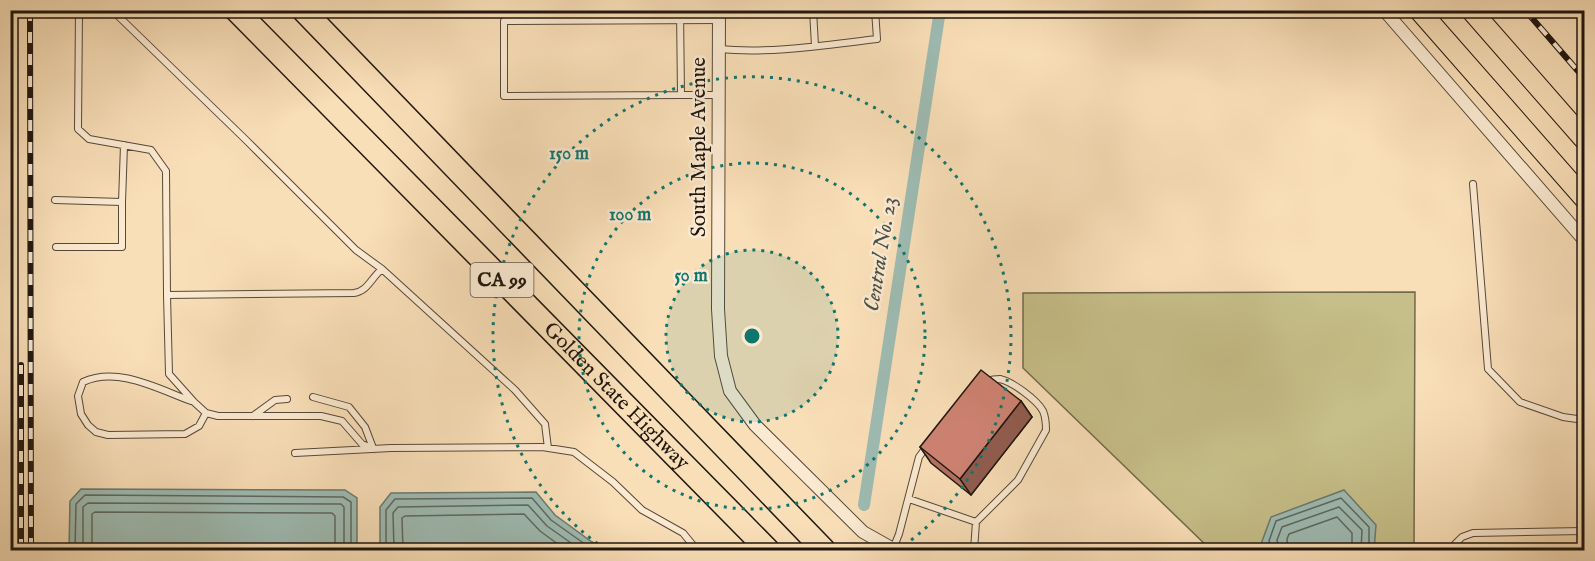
<svg xmlns="http://www.w3.org/2000/svg" width="1595" height="561" viewBox="0 0 1595 561" font-family="'IM FELL English',serif">
<rect width="100%" height="100%" fill="#f9dfb8"/>
<filter id="stains"><feTurbulence type="fractalNoise" baseFrequency=".00333" numOctaves="4"/><feColorMatrix values="0 0 0 0 .2 0 0 0 0 .09 0 0 0 0 .02 0 0 0 .5 -.17"/></filter>
<radialGradient id="worn" r=".72"><stop offset=".6" stop-color="#630" stop-opacity="0"/><stop offset="1" stop-color="#630" stop-opacity=".3"/></radialGradient>
<path fill="#c6bf89" stroke="#726a4c" stroke-width="1.5" d="M1415 292 1414 550H1211L1023 368V293Z"/>
<path fill="#9ebcb3" stroke="#6b7a71" stroke-width="1.5" d="M81 489 345 490 357 498V550H69L70 501Z
M1344 490 1376 525 1374 550H1269L1261 544 1271 517Z
M536 492 555 515 592 542 613 550H380V507L391 493Z"/>
<g fill="none" stroke-linecap="round" stroke-linejoin="round">
<path stroke="#5e6961" stroke-width="1.5" d="M75 550 76 504 85 495 343 497 351 502V550
M83 550V507L88 503 341 504 344 507V550
M92 550V514L95 512 332 513 335 516V550
M386 550V510L395 499 532 498 551 520 589 547 597 550
M394 550 393 513 398 507 528 505 547 526 581 550
M403 550 402 518 405 516 524 514 540 531 566 550
M1272 550 1269 541 1276 521 1341 498 1369 527V550
M1279 550 1277 540 1282 527 1339 507 1362 530 1361 550
M1288 550 1287 539 1289 534 1337 517 1352 533V550"/>
<path stroke="#9ebcb3" stroke-width="12" d="M864 505 940 10"/>
<g stroke="#564839" stroke-width="8">
<path id="lane" d="M79 10 78 129 89 139 151 150 166 171 167 295
M112 10 246 140 356 250 382 269C371 278 368 291 354 293L167 295 169 374 194 402 206 413 218 416H321L342 421 362 444 374 449
M680 10 681 95H718
M813 10 815 46
M719 49C771 54 825 45 877 39L875 10
M681 95 504 96V21L719 20
M1473 184 1488 369 1520 402 1563 417 1584 420
M55 200 122 202 124 145
M56 247H122V202
M382 269 515 390 545 424 548 448
M313 397 349 407 365 427 373 448
M191 401C158 389 118 366 83 382L78 396 81 414 88 425 96 432 108 435 185 434 199 426 206 413
M253 416 275 400 287 399
M295 453 391 448 542 447 574 452 613 482 642 510 683 533 692 544 694 550
M909 499 976 522
M893 549 899 534 919 457 927 446
M974 550 976 522 1018 480 1046 430C1046 423 1046 418 1043 411 1037 400 1013 382 1000 379 996 379 990 380 986 381
M1455 550V544L1462 537 1473 533 1584 531"/>
</g>
<g stroke="#564839" stroke-width="14">
<path id="street" d="M719 10 718 309 721 356 730 391 755 425 863 532 895 550
M1384 10 1584 240"/>
</g>
<g stroke="#1f160f" stroke-width="22">
<path id="primary" d="M1419 10 1584 198
M1471 10 1584 139"/>
</g>
<g stroke="#1f160f" stroke-width="25">
<g id="highway">
<path id="s1" d="M236 10 768 550"/>
<path d="M303 10 824 550"/>
</g>
</g>
<use href="#lane" stroke="#fbead1" stroke-width="6"/>
<use href="#street" stroke="#fbead1" stroke-width="12"/>
<use href="#primary" stroke="#f9dfb8" stroke-width="20"/>
<use href="#highway" stroke="#f9dfb8" stroke-width="22"/>
<g stroke="#1f160f" stroke-width="6">
<path id="rail" d="M30 10 31 550
M1525 10 1584 78
M21 550V365"/>
</g>
<use href="#rail" stroke="#fbead1" stroke-width="4" stroke-dasharray="11" stroke-linecap="butt"/>
</g>
<path fill="#b27163" stroke="#1f160f" stroke-width="1.5" d="M1021 401 1032 417 971 495 931 463 920 447Z"/>
<path fill="#915c50" stroke="#1f160f" stroke-width="1.5" d="M1021 401 1032 417 971 495 960 479Z"/>
<path fill="#cf8373" stroke="#1f160f" stroke-width="1.5" d="M981 370 1021 401 960 479 920 447Z"/>
<circle cx="752" cy="336" r="86" fill="#0f766e" fill-opacity=".12"/>
<g fill="none" stroke="#0f766e" stroke-width="3" stroke-dasharray="3 6">
<circle cx="752" cy="336" r="86"/>
<circle cx="752" cy="336" r="173"/>
<path d="M605 549A259 259 0 1 1 899 549"/>
</g>
<g text-anchor="middle" dominant-baseline="central" stroke-width="5" stroke-linejoin="round" paint-order="stroke">
<rect fill="#fbead1" stroke="#615649" stroke-width="1.5" x="470.5" y="263" width="63" height="34" rx="4.5"/>
<g font-size="20" font-weight="bold" fill="#1f160f">
<text x="502" y="280">CA 99</text>
</g>
<g font-size="21" fill="#1f160f" stroke="#fbead1">
<text transform="translate(699 147) rotate(-90)">South Maple Avenue</text>
<text stroke="none"><textPath href="#s1" startOffset="542">Golden State Highway</textPath></text>
</g>
<g font-size="22" font-style="italic" fill="#4b5048" stroke="#fbead1">
<text transform="translate(881 254) rotate(-81)">Central No. 23</text>
</g>
</g>
<circle cx="752" cy="336" r="9" fill="#0f766e" stroke="#fbead1" stroke-width="3"/>
<g font-size="18" text-anchor="middle" font-weight="bold" fill="#0f766e" stroke="#fbead1" stroke-width="5" stroke-linejoin="round" paint-order="stroke">
<text x="569" y="159">150 m</text>
<text x="630" y="220">100 m</text>
<text x="691" y="281">50 m</text>
</g>
<rect width="1595" height="561" fill="none" stroke="#f9dfb8" stroke-width="36"/>
<rect x="12" y="12" width="1571" height="537" fill="none" stroke="#1f160f" stroke-width="3"/>
<rect x="18" y="18" width="1559" height="525" fill="none" stroke="#1f160f" stroke-width="1.5"/>
<rect width="100%" height="100%" filter="url(#stains)"/>
<rect width="100%" height="100%" fill="url(#worn)"/>
</svg>
